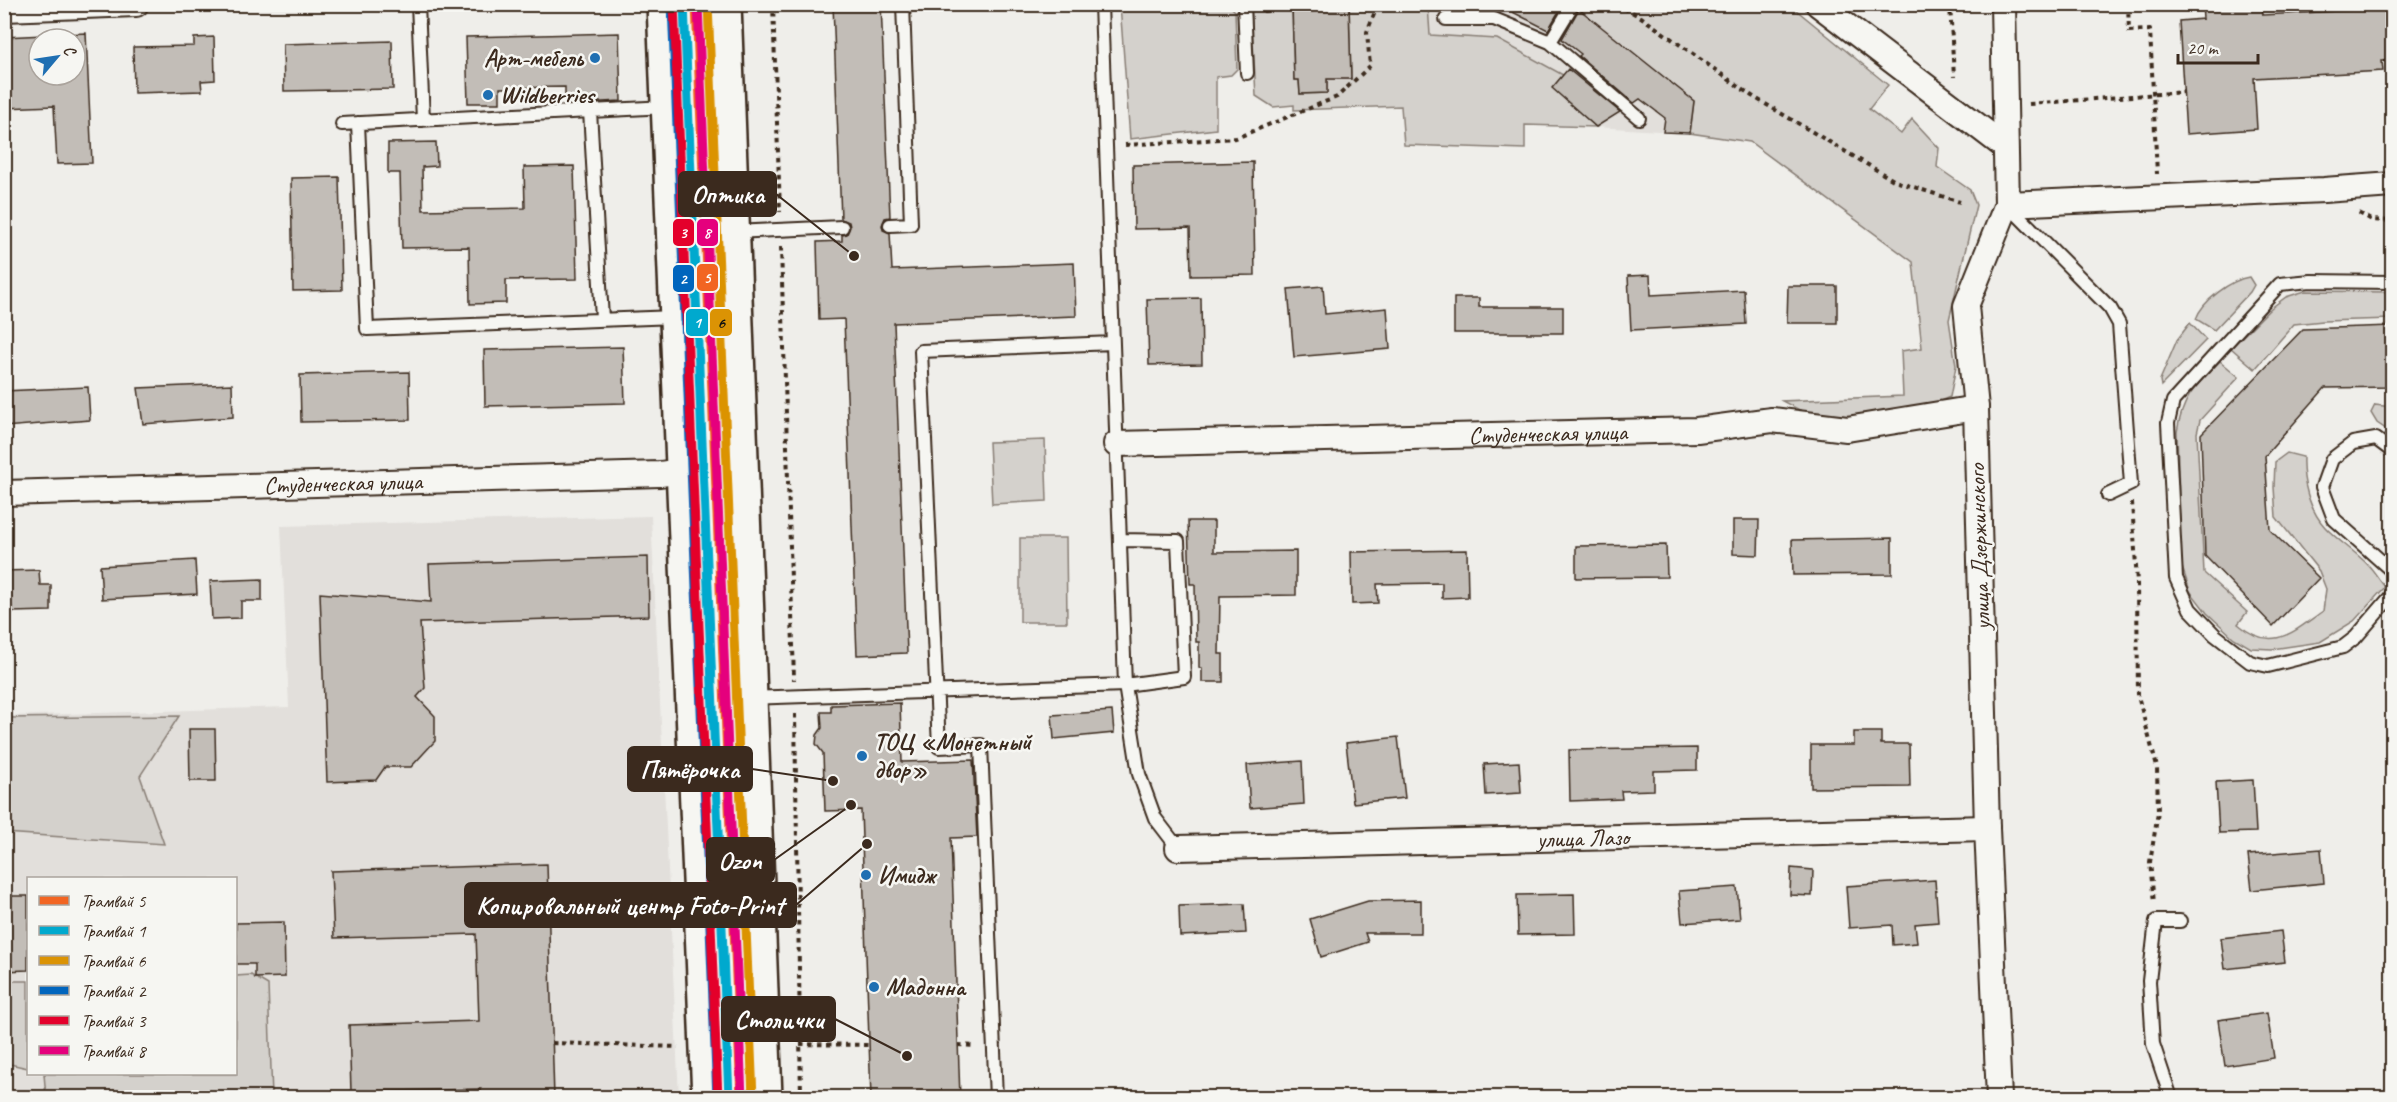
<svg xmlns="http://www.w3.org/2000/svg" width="2397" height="1102" viewBox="0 0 2397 1102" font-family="Caveat,sans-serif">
<rect width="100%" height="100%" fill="#efeeea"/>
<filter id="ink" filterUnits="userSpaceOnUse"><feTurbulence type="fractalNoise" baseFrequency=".0167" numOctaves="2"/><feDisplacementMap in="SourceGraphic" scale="12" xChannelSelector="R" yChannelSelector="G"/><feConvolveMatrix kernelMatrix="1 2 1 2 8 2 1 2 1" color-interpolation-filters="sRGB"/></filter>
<g filter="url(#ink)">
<path fill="#e2dfdb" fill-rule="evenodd" d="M1428 5H1571L1694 101 1690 133 1596 127 1552 88 1563 75 1497 39 1430 35Z
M651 516 679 1097H5L4 716 289 707 281 526ZM28 878H236V1074H28Z"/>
<path fill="#d4d1cc" stroke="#887e75" stroke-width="1.5" d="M1120 5H1229L1235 11 1237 69 1231 75 1216 77V129L1130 139Z
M1251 5H1292L1294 80H1299L1300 94 1327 93V79H1351L1349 5H1428L1430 35 1497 39 1563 75 1553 88 1596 127 1525 125V149L1404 145 1401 106 1294 110V105L1273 107 1256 96Z
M1571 5H1790L1888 85 1869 109 1901 134 1912 119 1939 148 1937 167 1970 190 1976 205 1949 320 1956 366 1950 397 1920 409 1847 420 1813 417 1782 401 1903 396 1901 351 1922 348 1913 262 1750 142 1690 133 1694 101Z
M2249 277 2254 285 2250 292 2214 330 2196 319C2202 301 2231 280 2249 277Z
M2305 291 2392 292V319L2323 321 2294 324 2255 369 2231 348 2271 308 2286 297Z
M2190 323 2206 340 2161 386 2160 380 2177 340Z
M2220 361 2239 377 2200 420 2197 433 2204 573 2247 612 2238 624C2272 654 2293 632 2323 611L2326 589 2319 571 2276 517 2274 487 2275 462 2287 453 2303 457C2302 480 2309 510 2325 527 2338 541 2355 551 2368 565 2374 571 2379 580 2385 587L2354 621 2320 642 2272 649 2251 648 2234 638 2207 613 2190 591 2181 564 2177 432C2183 395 2196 386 2220 361Z
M2375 405 2392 407V433L2377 423 2371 413Z
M1045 440 1047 501 992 504 989 442Z
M1020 538H1066L1067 622H1020Z
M179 716 140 776 164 844 5 833V718Z
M251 975 268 985 272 1097H46L44 1074H236V976Z
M5 981H28V1068L5 1063Z"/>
<path fill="#c2bdb7" stroke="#3b2a1e" stroke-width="1.5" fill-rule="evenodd" d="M833 4H881L890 217 885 218 882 225 883 230 890 233 892 270 1074 263 1076 316 894 323 907 653 857 655 844 319 819 320 817 242 842 241V235L847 234 850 227 849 222 841 219Z
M1292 4H1349L1351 79H1327V93L1300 94 1299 80H1294Z
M1497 4H1563L1548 30Z
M2202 4H2262L2263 15 2392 8V61H2382L2383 71 2254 78 2257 129 2186 134 2179 21 2203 19Z
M1579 9 1694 101 1690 133 1663 132 1665 118 1640 99 1634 103 1579 56 1581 54 1562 39Z
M86 33 92 163 57 164 54 106 4 108V37ZM39 39H75V75H39Z
M619 33 621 101 565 104V87L500 88V103H468L466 37Z
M214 37 215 80 201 81 202 91 134 93 133 47 194 46V38Z
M392 41 393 89 284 91 283 44Z
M1568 69 1620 112 1596 127 1552 88Z
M436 142 437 166 422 167 423 210 525 208 524 167 574 166 577 279 506 280V303L470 304 469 247 402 248 400 173H388V143Z
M1253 162 1255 275 1191 276 1190 228 1134 229 1133 165Z
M339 177 342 290 293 291 291 178Z
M1650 275 1651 295 1744 290 1746 324 1631 330 1628 276Z
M1323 286 1325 314 1387 308 1390 349 1294 357 1288 289Z
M1788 286H1837V323H1787Z
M1201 298 1202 364 1149 365 1147 299Z
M1454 298H1479V307H1563V333H1454Z
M2392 326V387L2325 388 2265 456 2270 530 2319 578 2273 626 2205 556 2201 434 2303 329Z
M623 347 625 403 485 406 484 350Z
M409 372 410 420 301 422 300 375Z
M232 384 233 417 143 424 138 388Z
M88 387 90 420 4 427V391Z
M1733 520H1759L1758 555 1733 554Z
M1188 521H1214V552L1296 551V595L1220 596 1219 654H1223V682H1202V668H1199V642H1196L1195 584H1190Z
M1892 538V574L1793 575 1792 540Z
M1666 545 1667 577 1576 578V546Z
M1467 550 1468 597 1442 598V583L1377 584 1378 603 1352 604 1351 552Z
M648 557 649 616 420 623 425 688 417 697 435 716V741L411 767H385L376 780 327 782 320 593 431 602 429 564Z
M195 560 197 594 102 599 100 566Z
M39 570 40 585H51V611L12 612 11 601H4V571Z
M262 579V601H241V618L212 619 210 581Z
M900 703 902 762 973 760 977 837 951 838 960 1098H871L861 810 825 811 823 753 816 744 817 735 822 728 821 712H831V705Z
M1112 711 1114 733 1054 739 1052 715Z
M189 729H215L216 781H190Z
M1854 732H1881V744H1909L1910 787 1811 788V745H1854Z
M1398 737 1405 798 1353 803 1346 743Z
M1697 748V770L1654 771V790L1621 791 1622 799 1570 801 1569 750Z
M1302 761 1304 804 1250 808 1247 765Z
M1519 762 1521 793 1486 795 1484 764Z
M2253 780 2256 832 2219 833 2216 782Z
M2321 849 2324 883 2252 890 2248 855Z
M547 864 554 1098H481V1089L351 1092 349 1025 479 1021 476 934 334 938 331 871Z
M1791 868 1813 870 1812 896 1790 895Z
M1935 880 1938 922 1915 924 1917 943 1893 945 1892 925 1849 928 1846 886Z
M1737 887 1740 919 1682 923 1679 891Z
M1574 894 1575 934 1518 935 1517 895Z
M4 896H28V970L4 971Z
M1421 900V933H1365L1368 942 1321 957 1310 919 1368 901Z
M1244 904 1246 933 1180 936 1179 906Z
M284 922 285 977 255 978V964H236V923Z
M2281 931 2285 962 2225 969 2221 938Z
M2267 1013 2274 1058 2225 1066 2218 1020Z"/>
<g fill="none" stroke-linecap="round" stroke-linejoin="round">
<g stroke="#3b2a1e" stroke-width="16">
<path id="lane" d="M418 4 423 120
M1101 4 1125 685 1139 774 1155 818 1178 848
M1244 4 1247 73
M1446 19H1494L1550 42 1639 118
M1550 42 1573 4
M590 111 602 319
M358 123 367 329 675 317
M342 124 666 107
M2008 205 2110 308 2119 324 2131 484 2108 495
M890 225 911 224 903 4
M734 232 842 227
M2392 282 2311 281 2280 284 2173 401 2168 423 2176 578 2190 609 2215 635 2250 662 2268 666 2343 647 2356 637 2392 595
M2392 451 2376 439 2353 443 2332 459 2322 487 2334 519 2392 571
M751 698 1125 685 1184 677 1178 541 1120 540
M996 1098 981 745 939 747 921 351 1113 343
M2171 1098 2153 1044 2149 981 2156 921H2180"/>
</g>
<g stroke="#3b2a1e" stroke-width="28">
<g id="street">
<path d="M1818 4 2004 146"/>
<path d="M4 9 136 4"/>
<path d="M2007 204 2324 190 2392 185"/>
<path id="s1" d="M1116 444 1697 430 1772 420 1847 429 1976 408"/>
<path id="s2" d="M4 493 660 474 682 471"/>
<path id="s3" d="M1178 848 1987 828"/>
<path d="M1999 1098 1987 828 1976 408 1966 306 2007 204 2003 4"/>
</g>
</g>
<g stroke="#3b2a1e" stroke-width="38">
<path id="secondary" d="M664 4 709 1098
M724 4 765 1098"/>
</g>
<path stroke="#3b2a1e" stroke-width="4" stroke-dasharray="4.5 4.5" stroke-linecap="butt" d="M773 4 780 212
M1616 4 1641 17 1752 96 1895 181 1960 202
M1950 4 1954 77
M2128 4 2129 31 2150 30 2157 174
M1263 11 1292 8
M2029 104 2184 92
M1125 145 1236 138 1337 97 1370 66 1367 32 1378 4
M2359 213 2372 220 2392 221
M781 247 794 680
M2132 502 2137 583 2138 696 2157 767 2158 812 2150 862 2154 903
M795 714 801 1098
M552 1043 678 1047
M800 1044 869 1045
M958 1045 975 1046"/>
<use href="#lane" stroke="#f6f6f2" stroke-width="12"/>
<use href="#street" stroke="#f6f6f2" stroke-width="24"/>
<use href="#secondary" stroke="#f6f6f2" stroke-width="33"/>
<g stroke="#f6f6f2" stroke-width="14">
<path id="tram-1" d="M696 4 741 1098"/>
</g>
<g stroke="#f6f6f2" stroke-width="14">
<path id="tram-2" d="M684 4 729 1098"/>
</g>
<g stroke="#f6f6f2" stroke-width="14">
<path id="tram-3" d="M708 4 753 1098"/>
</g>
<g stroke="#f6f6f2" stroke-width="14">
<path id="tram-4" d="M672 5 717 1098"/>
</g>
<g stroke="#f6f6f2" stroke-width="14">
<path id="tram-5" d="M674 4 718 1098"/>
</g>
<g stroke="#f6f6f2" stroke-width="14">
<path id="tram-6" d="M698 4 742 1098"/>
</g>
<use href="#tram-1" stroke="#f26522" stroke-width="9"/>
<use href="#tram-2" stroke="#00a9ce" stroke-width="9"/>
<use href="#tram-3" stroke="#db9304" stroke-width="9"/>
<use href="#tram-4" stroke="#0065bd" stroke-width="9"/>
<use href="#tram-5" stroke="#e4002b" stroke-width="9"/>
<use href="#tram-6" stroke="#e5007d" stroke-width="9"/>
</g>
</g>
<g fill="#1f6fb2" stroke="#f6f6f2" stroke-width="2">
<circle cx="595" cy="58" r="6"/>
<circle cx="488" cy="95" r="6"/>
<circle cx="862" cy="756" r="6"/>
<circle cx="866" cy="875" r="6"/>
<circle cx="874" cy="987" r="6"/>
</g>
<g text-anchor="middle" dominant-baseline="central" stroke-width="5" stroke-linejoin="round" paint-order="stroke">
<g font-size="24" font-weight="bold" fill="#3b2a1e" stroke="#f6f6f2" text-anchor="start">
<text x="583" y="58" text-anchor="end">Арт-мебель</text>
<text x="500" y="95">Wildberries</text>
<text x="874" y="742">ТОЦ «Монетный<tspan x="874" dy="28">двор»</tspan></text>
<text x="878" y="875">Имидж</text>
<text x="886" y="987">Мадонна</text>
</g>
<g font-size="24" fill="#3b2a1e" stroke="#f6f6f2">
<text stroke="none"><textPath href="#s1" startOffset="432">Студенческая улица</textPath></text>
<text stroke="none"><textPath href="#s2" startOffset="339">Студенческая улица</textPath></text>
<text transform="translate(1979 547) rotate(-92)">улица Дзержинского</text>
<text stroke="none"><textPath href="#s3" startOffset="405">улица Лазо</textPath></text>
</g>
</g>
<path fill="none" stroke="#3b2a1e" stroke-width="2" d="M854 256L776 194M833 781L752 769M851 805L774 860M867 844L796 905M907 1056L835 1019"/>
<g fill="#3b2a1e" stroke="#f6f6f2" stroke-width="2">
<circle cx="854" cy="256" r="6"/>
<circle cx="833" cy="781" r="6"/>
<circle cx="851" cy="805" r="6"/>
<circle cx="867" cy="844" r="6"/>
<circle cx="907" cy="1056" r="6"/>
</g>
<g fill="#3b2a1e" stroke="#3b2a1e" stroke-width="2">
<rect x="679" y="172" width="97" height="44" rx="6"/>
<rect x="628" y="747" width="124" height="44" rx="6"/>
<rect x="707" y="838" width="67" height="44" rx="6"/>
<rect x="465" y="883" width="331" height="44" rx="6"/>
<rect x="722" y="997" width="113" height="44" rx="6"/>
</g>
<g font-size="26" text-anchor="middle" font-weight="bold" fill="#fff">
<text x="728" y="203">Оптика</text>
<text x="690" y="778">Пятёрочка</text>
<text x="740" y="869">Ozon</text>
<text x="630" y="914">Копировальный центр Foto-Print</text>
<text x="779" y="1028">Столички</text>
</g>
<g stroke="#f6f6f2" stroke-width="2">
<rect x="672" y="218" width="23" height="29" rx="6" fill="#e4002b"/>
<rect x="696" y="218" width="23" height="29" rx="6" fill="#e5007d"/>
<rect x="696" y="263" width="23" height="29" rx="6" fill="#f26522"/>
<rect x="672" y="264" width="23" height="29" rx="6" fill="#0065bd"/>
<rect x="685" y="308" width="24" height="29" rx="6" fill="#00a9ce"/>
<rect x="709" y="308" width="24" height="29" rx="6" fill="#db9304"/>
</g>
<g font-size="16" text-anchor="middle" font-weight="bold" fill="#fff">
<text x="683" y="238">3</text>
<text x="707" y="238">8</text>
<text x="707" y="283">5</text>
<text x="683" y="284">2</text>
<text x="697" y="328">1</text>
</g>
<g font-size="16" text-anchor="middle" font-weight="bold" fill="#111">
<text x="721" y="328">6</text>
</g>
<rect width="2397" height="1102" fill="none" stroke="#f6f6f2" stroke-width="24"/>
<rect x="12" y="12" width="2373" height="1078" fill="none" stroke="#3b2a1e" stroke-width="2" filter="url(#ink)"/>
<rect x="27" y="877" width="210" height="198" fill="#f6f6f2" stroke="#aba49d" stroke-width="1.5"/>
<rect x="39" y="896" width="30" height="9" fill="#f26522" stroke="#aba49d" stroke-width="1.5"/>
<text x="81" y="907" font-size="18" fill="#3b2a1e">Трамвай 5</text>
<rect x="39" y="926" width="30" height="9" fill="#00a9ce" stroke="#aba49d" stroke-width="1.5"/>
<text x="81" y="937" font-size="18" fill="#3b2a1e">Трамвай 1</text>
<rect x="39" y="956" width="30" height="9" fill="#db9304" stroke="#aba49d" stroke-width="1.5"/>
<text x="81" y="967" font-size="18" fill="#3b2a1e">Трамвай 6</text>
<rect x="39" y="986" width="30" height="9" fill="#0065bd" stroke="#aba49d" stroke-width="1.5"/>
<text x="81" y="997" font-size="18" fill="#3b2a1e">Трамвай 2</text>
<rect x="39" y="1016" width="30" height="9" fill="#e4002b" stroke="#aba49d" stroke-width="1.5"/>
<text x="81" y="1027" font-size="18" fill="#3b2a1e">Трамвай 3</text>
<rect x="39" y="1046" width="30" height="9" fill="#e5007d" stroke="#aba49d" stroke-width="1.5"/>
<text x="81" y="1057" font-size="18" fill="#3b2a1e">Трамвай 8</text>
<g transform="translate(57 57) rotate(61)"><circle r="28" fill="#f6f6f2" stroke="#aba49d" stroke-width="1.5"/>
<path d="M0-4.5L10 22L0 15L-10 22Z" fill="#1f6fb2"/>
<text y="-9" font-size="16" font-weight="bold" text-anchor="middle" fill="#3b2a1e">С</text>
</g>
<path d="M2178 54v9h80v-9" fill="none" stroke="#3b2a1e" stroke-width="3"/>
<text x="2187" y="54" font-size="18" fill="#3b2a1e" stroke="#f6f6f2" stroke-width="4.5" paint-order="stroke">20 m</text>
</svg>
